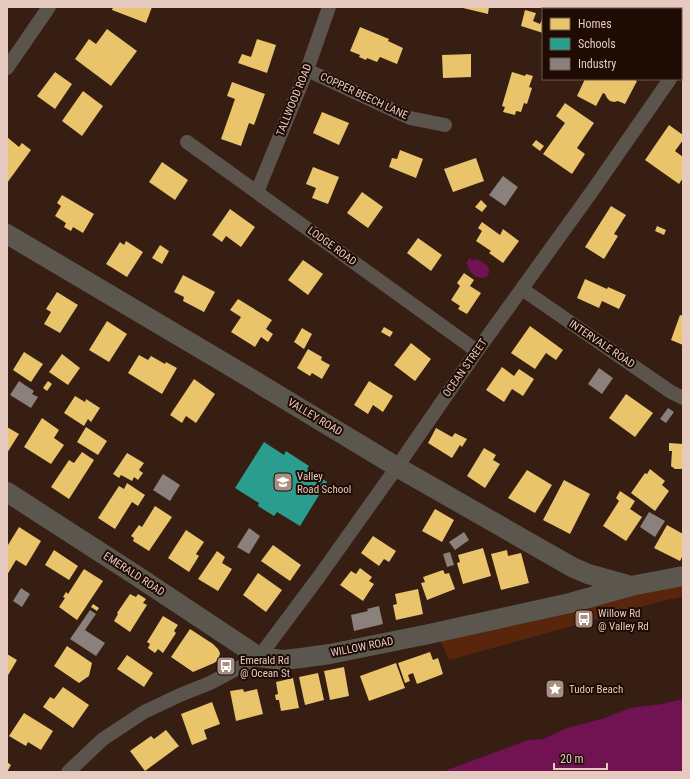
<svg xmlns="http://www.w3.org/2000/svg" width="690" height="779" viewBox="0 0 690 779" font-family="'Roboto Condensed',sans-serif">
<rect width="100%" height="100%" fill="#361e13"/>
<path fill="#59250b" d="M683 585V597L666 600 449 660 441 641 666 588Z"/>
<path fill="#711253" d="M469 258 472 260C478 257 483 263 488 266 494 286 468 278 468 265L466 264Z
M683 699V772H442L528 740 543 739 567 728 602 719 630 708 662 704Z"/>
<path fill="#e9c46a" d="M113 7H152L146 23 112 10Z
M459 7H489L488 14Z
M525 10 536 13 533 21 540 24 543 17V33L521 26Z
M360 27 389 39 388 41 403 48 397 64 380 57 377 62 367 58 366 60 359 57 360 55 350 51Z
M107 29 137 51 111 86 75 59 89 39 96 44Z
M257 39 276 45 267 73 238 63 242 54 251 57Z
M471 54V77L443 78 442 55Z
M55 72 72 84 55 109 37 96Z
M512 72 525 76 526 74 533 76 529 87 532 88 527 104 524 103 521 112 516 111 515 115 503 112 505 107 502 106Z
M585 79H634L637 81 625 104 618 101 614 102 610 101 607 98 605 94 603 93 596 106 577 96Z
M232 82 265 94 254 125 249 123 241 146 221 139 235 99 227 96Z
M83 91 103 106 82 136 62 121Z
M565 103 594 123 577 148 585 154 572 174 543 154 565 123 556 116Z
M322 112 349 123 339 145 313 133Z
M669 125 683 135V140L675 151 683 157V178L679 184 645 160Z
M7 137 19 147 22 143 31 150 7 183Z
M536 140 544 146 540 151 532 145Z
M400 150 423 159 416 178 389 167 392 158 397 159Z
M476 158 484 181 453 192 444 169Z
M162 162 188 180 175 200 149 182Z
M313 167 339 177 328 204 312 198 316 188 306 184Z
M362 192 383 207 368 228 347 213Z
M62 195 94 214 83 233 73 227 71 231 64 227 66 223 55 216 61 206 57 203Z
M481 200 487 206 482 212 475 207Z
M611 206 626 215 614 234 618 236 604 259 585 247Z
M230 209 255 227 241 247 226 236 222 242 212 235Z
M482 222 500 235 503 229 519 241 503 263 489 253 491 251 476 241 482 231 478 228Z
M657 226 666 230 664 235 655 231Z
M418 238 442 255 431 271 407 253Z
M126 241 143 252 127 277 106 264 120 242 124 245Z
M160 245 169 251 162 264 152 258Z
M303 260 323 274 308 295 288 280Z
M464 273 474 280 470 286 481 293 467 314 458 309 460 306 451 300 460 286 457 283Z
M183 275 215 292 204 312 183 301 184 297 174 292Z
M585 279 607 289 608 287 626 295 619 309 602 301 599 308 577 298Z
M57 292 78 305 60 333 44 324 51 312 46 309Z
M238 299 272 320 266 329 273 334 268 342 261 337 255 347 231 332 241 317 230 310Z
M680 315 683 316V345L671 340Z
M107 321 127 334 109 362 89 350Z
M530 326 563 350 556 360 546 353 535 369 511 353Z
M384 327 393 332 390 337 381 332Z
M302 328 312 334 304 349 294 342Z
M411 343 431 359 415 381 394 365Z
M308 349 322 357 321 360 330 365 322 379 312 373 310 376 297 368Z
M24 352 43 364 31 382 13 370Z
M62 354 80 368 68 385 49 372Z
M139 355 148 360 151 356 165 364 166 362 177 368 162 394 128 373Z
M502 367 514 376 519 369 534 379 523 396 512 389 504 402 486 390Z
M194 379 215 394 196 423 186 416 182 423 170 415Z
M48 381 52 384 47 391 43 388Z
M369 381 393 396 383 412 373 405 368 414 354 405Z
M626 394 653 413 635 437 609 418Z
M75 396 85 402 86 399 100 408 91 422 88 419 84 426 64 413Z
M42 418 59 430 54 438 64 445 51 464 24 447Z
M7 427 19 434 7 453Z
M86 427 107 441 98 455 77 442Z
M436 428 452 437 455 433 467 439 462 447 460 445 452 458 428 443Z
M669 443 683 444V468L681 469H675L671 466 672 451H669Z
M484 448 496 455 493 460 500 464 485 488 467 476Z
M82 452 94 460 69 499 51 487 69 460 74 463Z
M127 453 144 463 139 470 143 473 138 480 134 477 132 481 121 475 119 478 113 474Z
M650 469 665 481 662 485 669 491 655 511 631 493 645 473 647 474Z
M527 470 552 485 535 513 508 498Z
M564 480 590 494 570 534 543 520Z
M127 483 145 495 138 506 132 502 115 529 98 518 119 486 124 489Z
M620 491 635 501 630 509 642 517 626 541 603 526 619 501 616 498Z
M155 506 172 517 149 551 133 541 134 538 131 536 139 525 142 527Z
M435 509 454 520 442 542 422 531Z
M667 525 683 534V555L680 561 654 548Z
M19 527 41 541 26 566 16 560 7 575V545H8Z
M186 530 204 542 196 554 199 556 189 572 168 558Z
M373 536 396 551 389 562 384 559 379 566 361 553Z
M273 545 301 565 290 581 261 561Z
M483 548 491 576 463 584 457 563 460 562 458 555Z
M54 550 78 566 69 580 45 565Z
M507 550 508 556 521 553 529 583 501 590 491 554Z
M217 551 225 557 222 563 232 569 218 591 198 579Z
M360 568 372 577 369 581 374 584 363 601 340 585 351 571 356 574Z
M84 569 103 581 77 620 59 607 65 598 63 597 66 592 68 594Z
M443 570 445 574 449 573 455 589 427 600 421 583 425 582 423 577Z
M258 573 282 590 266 612 243 595Z
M418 589 423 614 396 620 393 605 397 604 395 594Z
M130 594 136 597 138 594 146 599 143 603 147 605 130 632 114 621 118 614 117 613Z
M93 604 99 608 97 611 91 607Z
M163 616 178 625 174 631 176 633 163 653 158 649 155 653 148 648 150 644 147 642Z
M190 629 213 644 218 649 220 653 219 657 217 661 214 663 193 672 171 657Z
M67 646 92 663 89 676 79 683 54 666Z
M430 652 433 660 438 658 443 674 417 684 413 673 408 675 410 681 405 683 398 663Z
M7 654 17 660 7 677Z
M127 655 153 673 144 687 117 669Z
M396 663 405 688 369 701 360 676Z
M344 667 349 696 330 700 324 671Z
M318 673 324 700 305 705 299 677Z
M293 678 299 708 281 711 279 700H276L275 695 278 694 276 682Z
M63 687 89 705 73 728 43 707 50 697 54 699Z
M243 689 244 692 257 689 263 714 236 721 230 691Z
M212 702 220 724 204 730 207 739 192 745 181 714Z
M24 713 53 731 41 750 28 742 26 746 9 736Z
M166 730 179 746 145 771 130 751 151 736 154 739Z
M7 762 11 765 7 772Z"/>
<path fill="#2a9d8f" d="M264 442 284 455 286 451 309 466 307 469 327 482 300 526 277 512 274 516 258 506 259 503 235 488Z"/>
<path fill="#8a817c" d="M503 176 518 187 505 206 489 195Z
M599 368 613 378 602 394 588 384Z
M19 381 34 391 32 394 38 397 31 408 10 395Z
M668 408 674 412 666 423 660 419Z
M163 474 180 485 170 501 153 490Z
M649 512 665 521 655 537 640 527Z
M249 528 260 536 249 554 237 547Z
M464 532 469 540 455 550 449 542Z
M450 552 454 565 447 567 443 554Z
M21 588 30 594 22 607 13 601Z
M379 606 383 624 354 631 351 615 368 611 367 609Z
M90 610 96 614 85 630 105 643 96 656 70 639Z"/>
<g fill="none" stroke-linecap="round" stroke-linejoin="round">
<path stroke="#5a544c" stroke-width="14" d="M681 64 683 61
M7 68 49 7
M307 70 410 118 445 125
M187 142 477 351
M257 192 307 70 329 7
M522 289 671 392 683 398
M68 772 103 739 144 712 180 695 210 683 259 657 318 578 397 467 477 351 593 190 670 79"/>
<path stroke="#5b574e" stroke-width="20" d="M673 7 680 9
M7 234 245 375 397 467 572 567 588 574 631 586
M7 492 137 576 259 657 283 660 301 658 330 654 429 634 570 603 631 586 683 576"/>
</g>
<defs>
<g id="school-square" transform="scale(1)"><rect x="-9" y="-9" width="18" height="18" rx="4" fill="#a98e83" stroke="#1e0b04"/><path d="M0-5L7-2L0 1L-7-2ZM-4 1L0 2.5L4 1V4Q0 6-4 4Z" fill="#fff"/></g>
<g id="bus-square" transform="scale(1)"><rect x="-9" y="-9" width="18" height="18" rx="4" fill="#a98e83" stroke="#1e0b04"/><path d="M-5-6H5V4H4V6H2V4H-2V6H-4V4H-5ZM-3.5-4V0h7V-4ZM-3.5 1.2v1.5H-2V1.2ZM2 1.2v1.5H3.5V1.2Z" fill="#fff"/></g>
<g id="sight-square" transform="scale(1)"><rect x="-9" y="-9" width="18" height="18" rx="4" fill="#a98e83" stroke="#1e0b04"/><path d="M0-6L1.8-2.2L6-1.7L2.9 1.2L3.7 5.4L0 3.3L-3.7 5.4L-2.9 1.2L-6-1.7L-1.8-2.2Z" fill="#fff"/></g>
</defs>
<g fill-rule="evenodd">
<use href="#school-square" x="283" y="482"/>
<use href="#bus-square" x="584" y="619"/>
<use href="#bus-square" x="226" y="666"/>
<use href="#sight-square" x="555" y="689"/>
</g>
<g text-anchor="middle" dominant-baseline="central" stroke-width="4" stroke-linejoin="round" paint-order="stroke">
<g font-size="11" fill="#e7cabf" stroke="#1e0b04">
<text transform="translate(364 96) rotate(25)">COPPER BEECH LANE</text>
<text transform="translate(294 100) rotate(-68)">TALLWOOD ROAD</text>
<text transform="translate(332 246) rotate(36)">LODGE ROAD</text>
<text transform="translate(602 344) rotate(34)">INTERVALE ROAD</text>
<text transform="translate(465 368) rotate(-55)">OCEAN STREET</text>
<text transform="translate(315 417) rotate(31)">VALLEY ROAD</text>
<text transform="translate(134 574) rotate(33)">EMERALD ROAD</text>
<text transform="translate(362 647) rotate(-11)">WILLOW ROAD</text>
</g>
<g font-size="11" fill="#e7cabf" stroke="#1e0b04" text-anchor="start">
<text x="297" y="476">Valley<tspan x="297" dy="13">Road School</tspan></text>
<text x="598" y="613">Willow Rd<tspan x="598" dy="13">@ Valley Rd</tspan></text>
<text x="240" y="660">Emerald Rd<tspan x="240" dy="13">@ Ocean St</tspan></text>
<text x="569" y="689">Tudor Beach</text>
</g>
</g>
<rect width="690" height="779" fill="none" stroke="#e7cabf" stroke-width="16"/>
<rect x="542" y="8" width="140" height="72" fill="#1e0b04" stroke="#6e574f"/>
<rect x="550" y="18" width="20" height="12" fill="#e9c46a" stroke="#6e574f"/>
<text x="578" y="28" font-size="12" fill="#e7cabf">Homes</text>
<rect x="550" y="38" width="20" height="12" fill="#2a9d8f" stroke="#6e574f"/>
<text x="578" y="48" font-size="12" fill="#e7cabf">Schools</text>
<rect x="550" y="58" width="20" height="12" fill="#8a817c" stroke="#6e574f"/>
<text x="578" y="68" font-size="12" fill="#e7cabf">Industry</text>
<path d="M554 763v6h53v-6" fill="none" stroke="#e7cabf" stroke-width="2"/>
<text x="560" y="763" font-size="12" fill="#e7cabf" stroke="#1e0b04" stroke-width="3" paint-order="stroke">20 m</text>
</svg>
